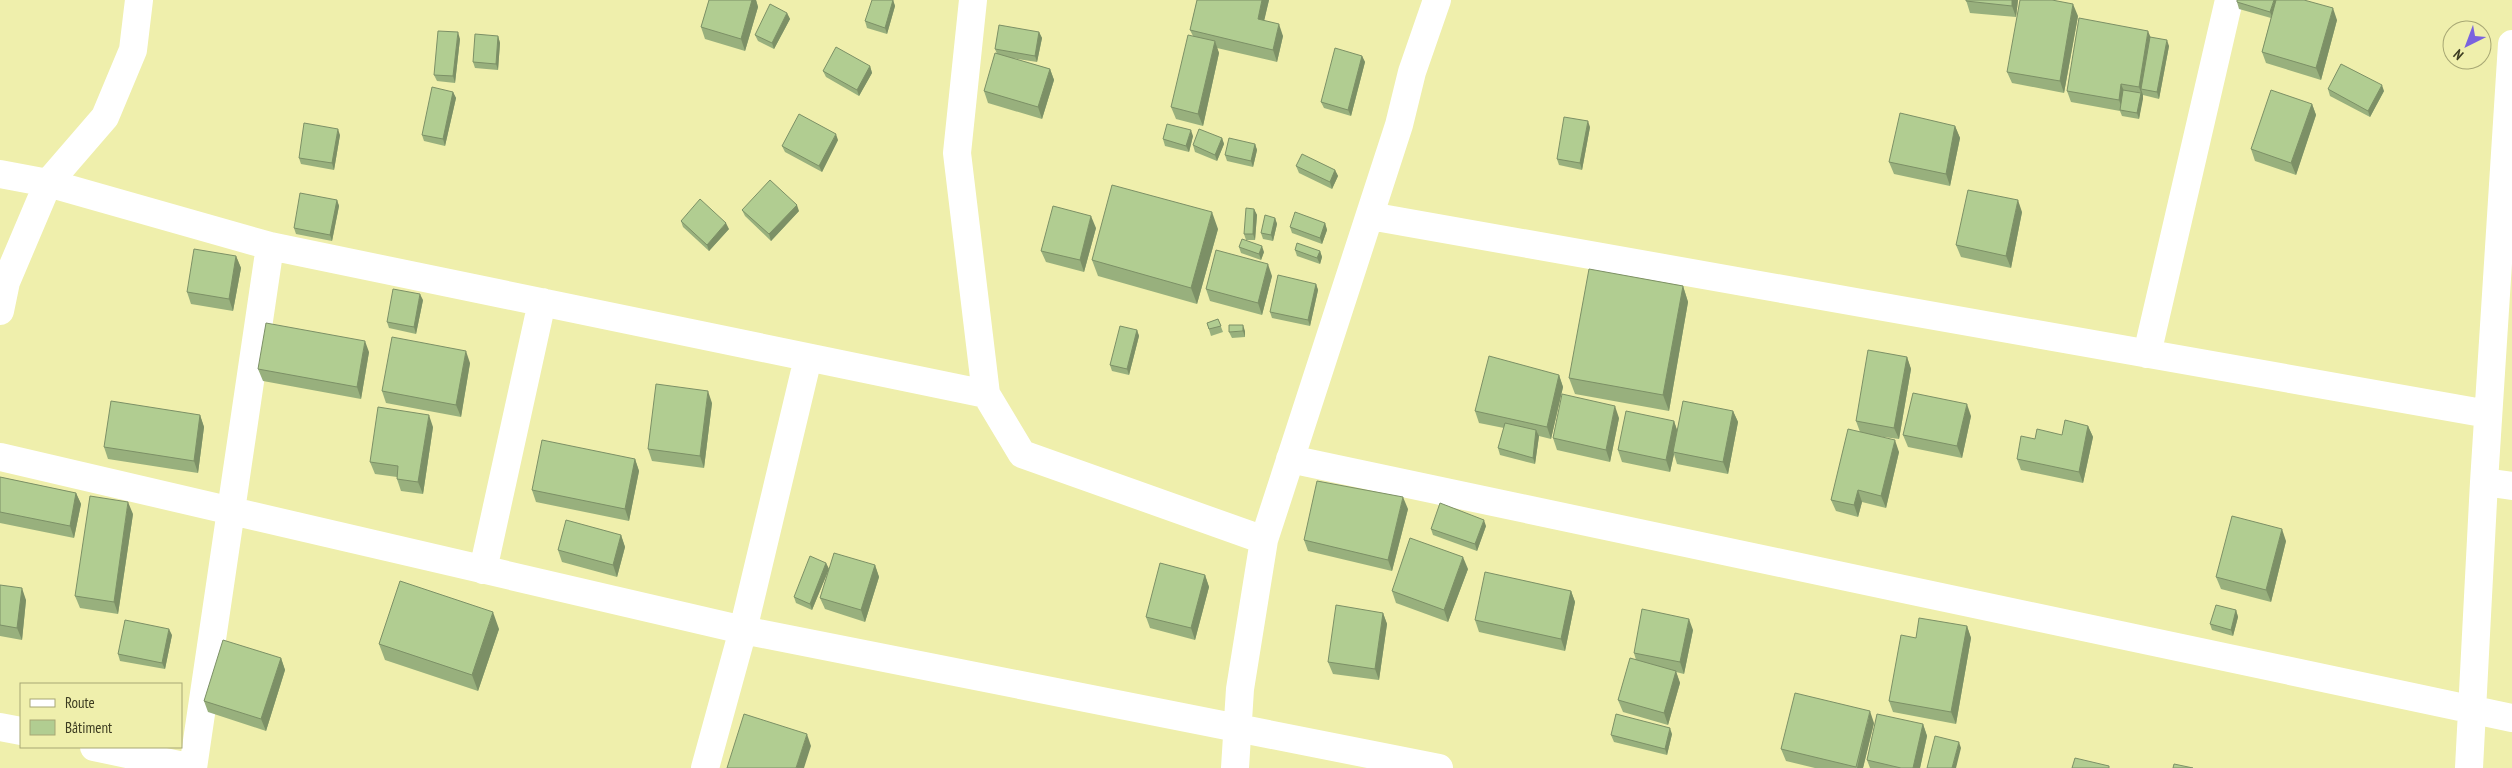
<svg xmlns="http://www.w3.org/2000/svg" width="2512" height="768" viewBox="0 0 2512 768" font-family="'PT Sans Narrow',sans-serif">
<rect width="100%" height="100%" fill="#efefac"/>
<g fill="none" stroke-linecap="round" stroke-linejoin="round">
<path stroke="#fff" stroke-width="28" d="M973 0 957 153 986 394 1022 454 1264 540
M0 174 48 183 270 246 986 394
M1370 216 2488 414
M0 311 6 282 48 183 105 117 133 50 139 0
M2147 354 2229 0
M0 457 743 630 1439 768
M1290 459 2512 718
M2484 482 2512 486
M483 570 542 302
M0 727 21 731
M94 747 193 768
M193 768 270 246
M705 768 743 630 808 358
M1235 768 1240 689 1264 540 1399 125 1412 72 1437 0
M2469 768 2484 482 2512 44"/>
</g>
<path fill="#98b07d" d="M709 0H756L758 7 745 51 705 39 701 27Z
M893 0 895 6 887 34 867 28 865 21Z
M1197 0H1269L1264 20 1283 36 1277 62 1217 48 1219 53 1203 126 1176 119 1171 107 1193 36 1190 30Z
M1966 0H2018L2016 17 1970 13Z
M2237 2 2337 20 2321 80 2266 63 2262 52 2271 18 2239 9Z
M787 13 790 19 774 49 758 41 755 35Z
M2078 16 2064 93 2012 83 2007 72Z
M1039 32 1042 38 1037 62 1012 58 1050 69 1054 80 1042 119 988 103 984 91 997 54 995 49Z
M498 36 500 43 498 70 475 68 473 62Z
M2150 37 2169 46 2159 99 2143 95 2139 119 2122 116 2120 111 2071 102 2067 91Z
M460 39 455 83 437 81 434 75Z
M1362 56 1365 62 1351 116 1324 108 1321 102Z
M870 66 872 73 859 96 826 77 823 71Z
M2328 89 2384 91 2370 117 2330 96Z
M453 92 456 98 445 146 424 141 422 135Z
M2312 104 2316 115 2296 175 2255 161 2251 149Z
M1955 126 1960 138 1950 186 1894 174 1889 162Z
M1590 127 1582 170 1559 165 1557 159Z
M340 135 334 170 301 164 299 158Z
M1193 136 1189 152 1165 146 1163 139Z
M1222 138 1224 144 1217 161 1195 152 1193 145Z
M838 140 822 172 785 152 782 146Z
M1255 144 1257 150 1253 167 1227 161 1225 155Z
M1296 166 1335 170 1338 176 1332 189 1299 173Z
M337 200 339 206 332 241 296 234 294 228Z
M1254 209 1257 215 1255 240H1246L1244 234Z
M742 210 799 211 771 241 745 216Z
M2022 212 2011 268 1961 257 1956 245Z
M1275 218 1277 224 1273 241 1263 239 1261 233Z
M681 221 729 229 709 251 683 227Z
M1325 223 1327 230 1322 244 1292 233 1290 227Z
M1096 228 1084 272 1046 262 1041 251Z
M1218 229 1197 304 1098 276 1092 260Z
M1239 247 1264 252 1261 260 1241 253Z
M1295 250 1320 251 1322 257 1320 264 1297 256Z
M236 256 241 268 233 311 191 304 187 292Z
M1272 276 1262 315 1210 301 1206 289Z
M1316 284 1318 290 1310 326 1272 318 1270 312Z
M1683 286 1688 302 1669 411 1575 394 1569 378Z
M423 300 416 334 389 328 387 322Z
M1218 319 1223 332 1211 336 1207 323Z
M1137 330 1139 336 1129 375 1112 371 1110 365Z
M1245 331V337L1232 338 1229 332Z
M369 352 361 399 263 381 258 369Z
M1907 357 1911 369 1899 439 1876 436 1899 452 1886 508 1862 502 1858 517 1836 511 1831 500 1860 432 1856 421Z
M470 363 461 417 386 403 382 391Z
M1559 375 1563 387 1551 439 1539 436 1535 464 1500 455 1498 448 1504 428 1479 423 1475 411Z
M712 403 704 468 652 461 648 449Z
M1733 411 1738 422 1728 474 1677 464 1674 454 1670 472 1622 462 1618 450 1674 421 1677 430Z
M200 415 204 427 198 473 108 459 104 447Z
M1971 416 1962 458 1908 447 1903 435Z
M1619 418 1610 462 1557 450 1553 438Z
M2088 426 2093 437 2083 483 2021 470 2017 459 2035 439 2062 435Z
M433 427 423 494 401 491 397 479V477L375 474 370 462Z
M635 459 639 471 629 521 536 502 532 490Z
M0 477 76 493 81 504 74 538 0 523Z
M1408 509 1392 571 1308 551 1304 540Z
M133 514 118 614 80 608 75 596Z
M1486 526 1477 551 1433 535 1431 529Z
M621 535 625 547 617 577 562 562 558 550Z
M2286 541 2271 602 2221 589 2216 577Z
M826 563 829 569 812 610 796 603 794 597Z
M875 565 879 577 865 622 825 609 820 598Z
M1468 569 1448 622 1396 603 1392 591Z
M1205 575 1209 587 1195 640 1150 628 1146 617Z
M0 585 26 600 22 640 0 636Z
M1571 591 1575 602 1565 651 1479 632 1475 620Z
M2236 610 2238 617 2233 636 2212 630 2210 624Z
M1383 613 1387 624 1379 680 1333 674 1328 662Z
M1967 626 1971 638 1956 724 1893 712 1889 701 1916 638Z
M499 629 478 691 385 660 379 644Z
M1693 630 1684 674 1676 672 1680 683 1668 725 1623 712 1618 700 1636 660 1634 653Z
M172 635 165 669 120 661 118 654Z
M281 658 285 670 266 731 208 712 204 701Z
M1874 723 1863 768H1815L1786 761 1781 749Z
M1923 724 1927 736 1920 768H1870L1867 760Z
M1672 734 1667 755 1614 742 1611 735Z"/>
<path fill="#7c9066" d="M752 0H756L758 7 745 51 741 39Z
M893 0 895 6 887 34 885 28Z
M1262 0H1269L1262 30 1258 19Z
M2012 0H2018L2016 17 2012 6Z
M2274 0H2277L2273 19 2270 12Z
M2073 4 2078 16 2064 93 2060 81Z
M2333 8 2337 20 2321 80 2316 68Z
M787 13 790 19 774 49 772 43Z
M1279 24 1283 36 1277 62 1273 50Z
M2148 31 2153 43 2141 89 2143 95V99L2139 87Z
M458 32 460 39 455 83 453 76Z
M1039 32 1042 38 1037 62 1035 56Z
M498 36 500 43 498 70 496 64Z
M2167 40 2169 46 2159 99 2157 92Z
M1215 41 1219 53 1203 126 1198 114Z
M1362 56 1365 62 1351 116 1348 110Z
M870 66 872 73 859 96 857 90Z
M1050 69 1054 80 1042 119 1038 107Z
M2121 84 2126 96 2123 112 2119 100Z
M2382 85 2384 91 2370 117 2368 111Z
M453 92 456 98 445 146 443 139Z
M2141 93 2143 99 2139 119 2137 113Z
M2312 104 2316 115 2296 175 2291 163Z
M1588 121 1590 127 1582 170 1580 163Z
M1955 126 1960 138 1950 186 1946 174Z
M338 129 340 135 334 170 332 163Z
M1191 130 1193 136 1189 152 1186 146Z
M836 134 838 140 822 172 819 166Z
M1222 138 1224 144 1217 161 1215 155Z
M1255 144 1257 150 1253 167 1251 161Z
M1335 170 1338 176 1332 189 1330 182Z
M337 200 339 206 332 241 330 235Z
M2018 200 2022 212 2011 268 2006 256Z
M797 205 799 211 771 241 769 234Z
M1254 209 1257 215 1255 240 1253 234Z
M1212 212 1218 229 1197 304 1191 288Z
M1091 216 1096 228 1084 272 1080 260Z
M1275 218 1277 224 1273 241 1271 235Z
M726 223 729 229 709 251 707 245Z
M1325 223 1327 230 1322 244 1320 238Z
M1262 246 1264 252 1261 260 1259 254Z
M1320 251 1322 257 1320 264 1317 258Z
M236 256 241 268 233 311 229 299Z
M1268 264 1272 276 1262 315 1258 303Z
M1316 284 1318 290 1310 326 1308 320Z
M1683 286 1688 302 1669 411 1663 395Z
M420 294 423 300 416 334 414 327Z
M1243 325 1245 331V337L1243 331Z
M1137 330 1139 336 1129 375 1127 369Z
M365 341 369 352 361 399 357 387Z
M466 351 470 363 461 417 456 405Z
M1907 357 1911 369 1899 439 1894 428Z
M1559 375 1563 387 1551 439 1547 427Z
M708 391 712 403 704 468 700 456Z
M1967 404 1971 416 1962 458 1957 446Z
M1615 406 1619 418 1610 462 1606 450Z
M1733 411 1738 422 1728 474 1723 462Z
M200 415 204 427 198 473 194 461Z
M429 415 433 427 423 494 418 482Z
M1674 421 1678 433 1673 452 1674 454 1670 472 1666 460Z
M2088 426 2093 437 2083 483 2079 472Z
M1536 430 1539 436 1535 464 1533 458Z
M1895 440 1899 452 1886 508 1881 496Z
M635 459 639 471 629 521 625 509Z
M1858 490 1862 502 1858 517 1854 505Z
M76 493 81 504 74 538 70 526Z
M1403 497 1408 509 1392 571 1388 560Z
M128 502 133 514 118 614 114 602Z
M1484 520 1486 526 1477 551 1475 544Z
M2282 529 2286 541 2271 602 2266 590Z
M621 535 625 547 617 577 613 565Z
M1463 557 1468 569 1448 622 1444 610Z
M826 563 829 569 812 610 810 604Z
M875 565 879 577 865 622 861 610Z
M1205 575 1209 587 1195 640 1191 628Z
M22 588 26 600 22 640 17 628Z
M1571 591 1575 602 1565 651 1561 639Z
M2236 610 2238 617 2233 636 2231 630Z
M493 612 499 629 478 691 472 675Z
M1383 613 1387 624 1379 680 1375 669Z
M1689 619 1693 630 1684 674 1680 662Z
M1967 626 1971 638 1956 724 1951 712Z
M169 629 172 635 165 669 162 663Z
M281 658 285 670 266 731 261 719Z
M1676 671 1680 683 1668 725 1664 713Z
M1870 711 1874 723 1863 768H1857Z
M1923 724 1927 736 1920 768H1913Z
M1670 728 1672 734 1667 755 1665 749Z
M807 734 811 746 804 768H796Z
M1959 742 1961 748 1956 768H1952Z"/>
<path fill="#b1cd91" stroke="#7c9066" d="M709 0H752L741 39 701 27Z
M872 0H893L885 28 865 21Z
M1197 0H1262L1258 19 1279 24 1273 50 1190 30Z
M1966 0H2012V6L1966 1Z
M2020 0H2052L2073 4 2060 81 2007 72Z
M2237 0H2274L2270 12 2237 2Z
M2276 0H2304L2333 8 2316 68 2262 52Z
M770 4 787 13 772 43 755 35Z
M2079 18 2148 31 2139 87 2121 84 2119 100 2067 91Z
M999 25 1039 32 1035 56 995 49Z
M438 31 458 32 453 76 434 75Z
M475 34 498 36 496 64 473 62Z
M1188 35 1215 41 1198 114 1171 107Z
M2150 37 2167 40 2157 92 2141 89Z
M836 47 870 66 857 90 823 71Z
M1335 48 1362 56 1348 110 1321 102Z
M995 53 1050 69 1038 107 984 91Z
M2341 64 2382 85 2368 111 2328 89Z
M432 87 453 92 443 139 422 135Z
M2123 90 2141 93 2137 113 2120 110Z
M2271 90 2312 104 2291 163 2251 149Z
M1900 113 1955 126 1946 174 1889 162Z
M799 114 836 134 819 166 782 146Z
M1564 117 1588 121 1580 163 1557 159Z
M304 123 338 129 332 163 299 158Z
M1167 124 1191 130 1186 146 1163 139Z
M1199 129 1222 138 1215 155 1193 145Z
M1229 138 1255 144 1251 161 1225 155Z
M1302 154 1335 170 1330 182 1296 166Z
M770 180 797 205 769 234 742 210Z
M1112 185 1212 212 1191 288 1092 260Z
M1968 190 2018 200 2006 256 1956 245Z
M300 193 337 200 330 235 294 228Z
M700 199 726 223 707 245 681 221Z
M1053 206 1091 216 1080 260 1041 251Z
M1246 208 1254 209 1253 234H1244Z
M1295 212 1325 223 1320 238 1290 227Z
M1265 215 1275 218 1271 235 1261 233Z
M1242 239 1262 246 1259 254 1239 247Z
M1297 243 1320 251 1317 258 1295 250Z
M194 249 236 256 229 299 187 292Z
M1216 250 1268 264 1258 303 1206 289Z
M1589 269 1683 286 1663 395 1569 378Z
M1278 275 1316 284 1308 320 1270 312Z
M393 289 420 294 414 327 387 322Z
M1218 319 1221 326 1209 329 1207 323Z
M266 323 365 341 357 387 258 369Z
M1229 325H1243V331L1229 332Z
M1120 326 1137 330 1127 369 1110 365Z
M392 337 466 351 456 405 382 391Z
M1868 350 1907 357 1894 428 1856 421Z
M1489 356 1559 375 1547 427 1475 411Z
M656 384 708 391 700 456 648 449Z
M1913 393 1967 404 1957 446 1903 435Z
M1562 394 1615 406 1606 450 1553 438Z
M111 401 200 415 194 461 104 447Z
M1683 401 1733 411 1723 462 1673 452Z
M378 407 429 415 418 482 397 479 398 466 370 462Z
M1626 411 1674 421 1666 460 1618 450Z
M2065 420 2088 426 2079 472 2017 459 2021 436 2035 439 2037 429 2062 435Z
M1505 423 1536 430 1533 458 1498 448Z
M1848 429 1895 440 1881 496 1858 490 1854 505 1831 500Z
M542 440 635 459 625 509 532 490Z
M0 477 76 493 70 526 0 512Z
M1317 481 1403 497 1388 560 1304 540Z
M90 496 128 502 114 602 75 596Z
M1440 503 1484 520 1475 544 1431 529Z
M2232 516 2282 529 2266 590 2216 577Z
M566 520 621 535 613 565 558 550Z
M1410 538 1463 557 1444 610 1392 591Z
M834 553 875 565 861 610 820 598Z
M810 556 826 563 810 604 794 597Z
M1160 563 1205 575 1191 628 1146 617Z
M1485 572 1571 591 1561 639 1475 620Z
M400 581 493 612 472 675 379 644Z
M0 585 22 588 17 628 0 625Z
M1336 605 1383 613 1375 669 1328 662Z
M2216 605 2236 610 2231 630 2210 624Z
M1642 609 1689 619 1680 662 1634 653Z
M1919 618 1967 626 1951 712 1889 701 1901 635 1916 638Z
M125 620 169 629 162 663 118 654Z
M223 640 281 658 261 719 204 701Z
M1630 658 1676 671 1664 713 1618 700Z
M1795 693 1870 711 1856 767 1781 749Z
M744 714 807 734 796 768H727Z
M1616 714 1670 728 1665 749 1611 735Z
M1877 714 1923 724 1913 768H1901L1867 760Z
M1935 736 1959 742 1952 768H1927Z
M2075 758 2109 766V768H2072Z
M2174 764 2193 768H2173Z"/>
<rect x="20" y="683" width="162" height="65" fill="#efefac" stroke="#a7a774"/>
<rect x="30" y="699" width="25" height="8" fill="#ffffff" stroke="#a7a774"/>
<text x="65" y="708" font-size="15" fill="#3c3c21">Route</text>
<rect x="30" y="720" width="25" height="15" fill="#b1cd91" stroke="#a7a774"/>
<text x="65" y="733" font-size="15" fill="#3c3c21">Bâtiment</text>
<g transform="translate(2467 45) rotate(222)"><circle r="24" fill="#efefac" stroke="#a7a774"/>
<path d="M0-4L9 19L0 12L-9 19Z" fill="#7a63de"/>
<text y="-8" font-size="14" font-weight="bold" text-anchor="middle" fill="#3c3c21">N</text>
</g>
</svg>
